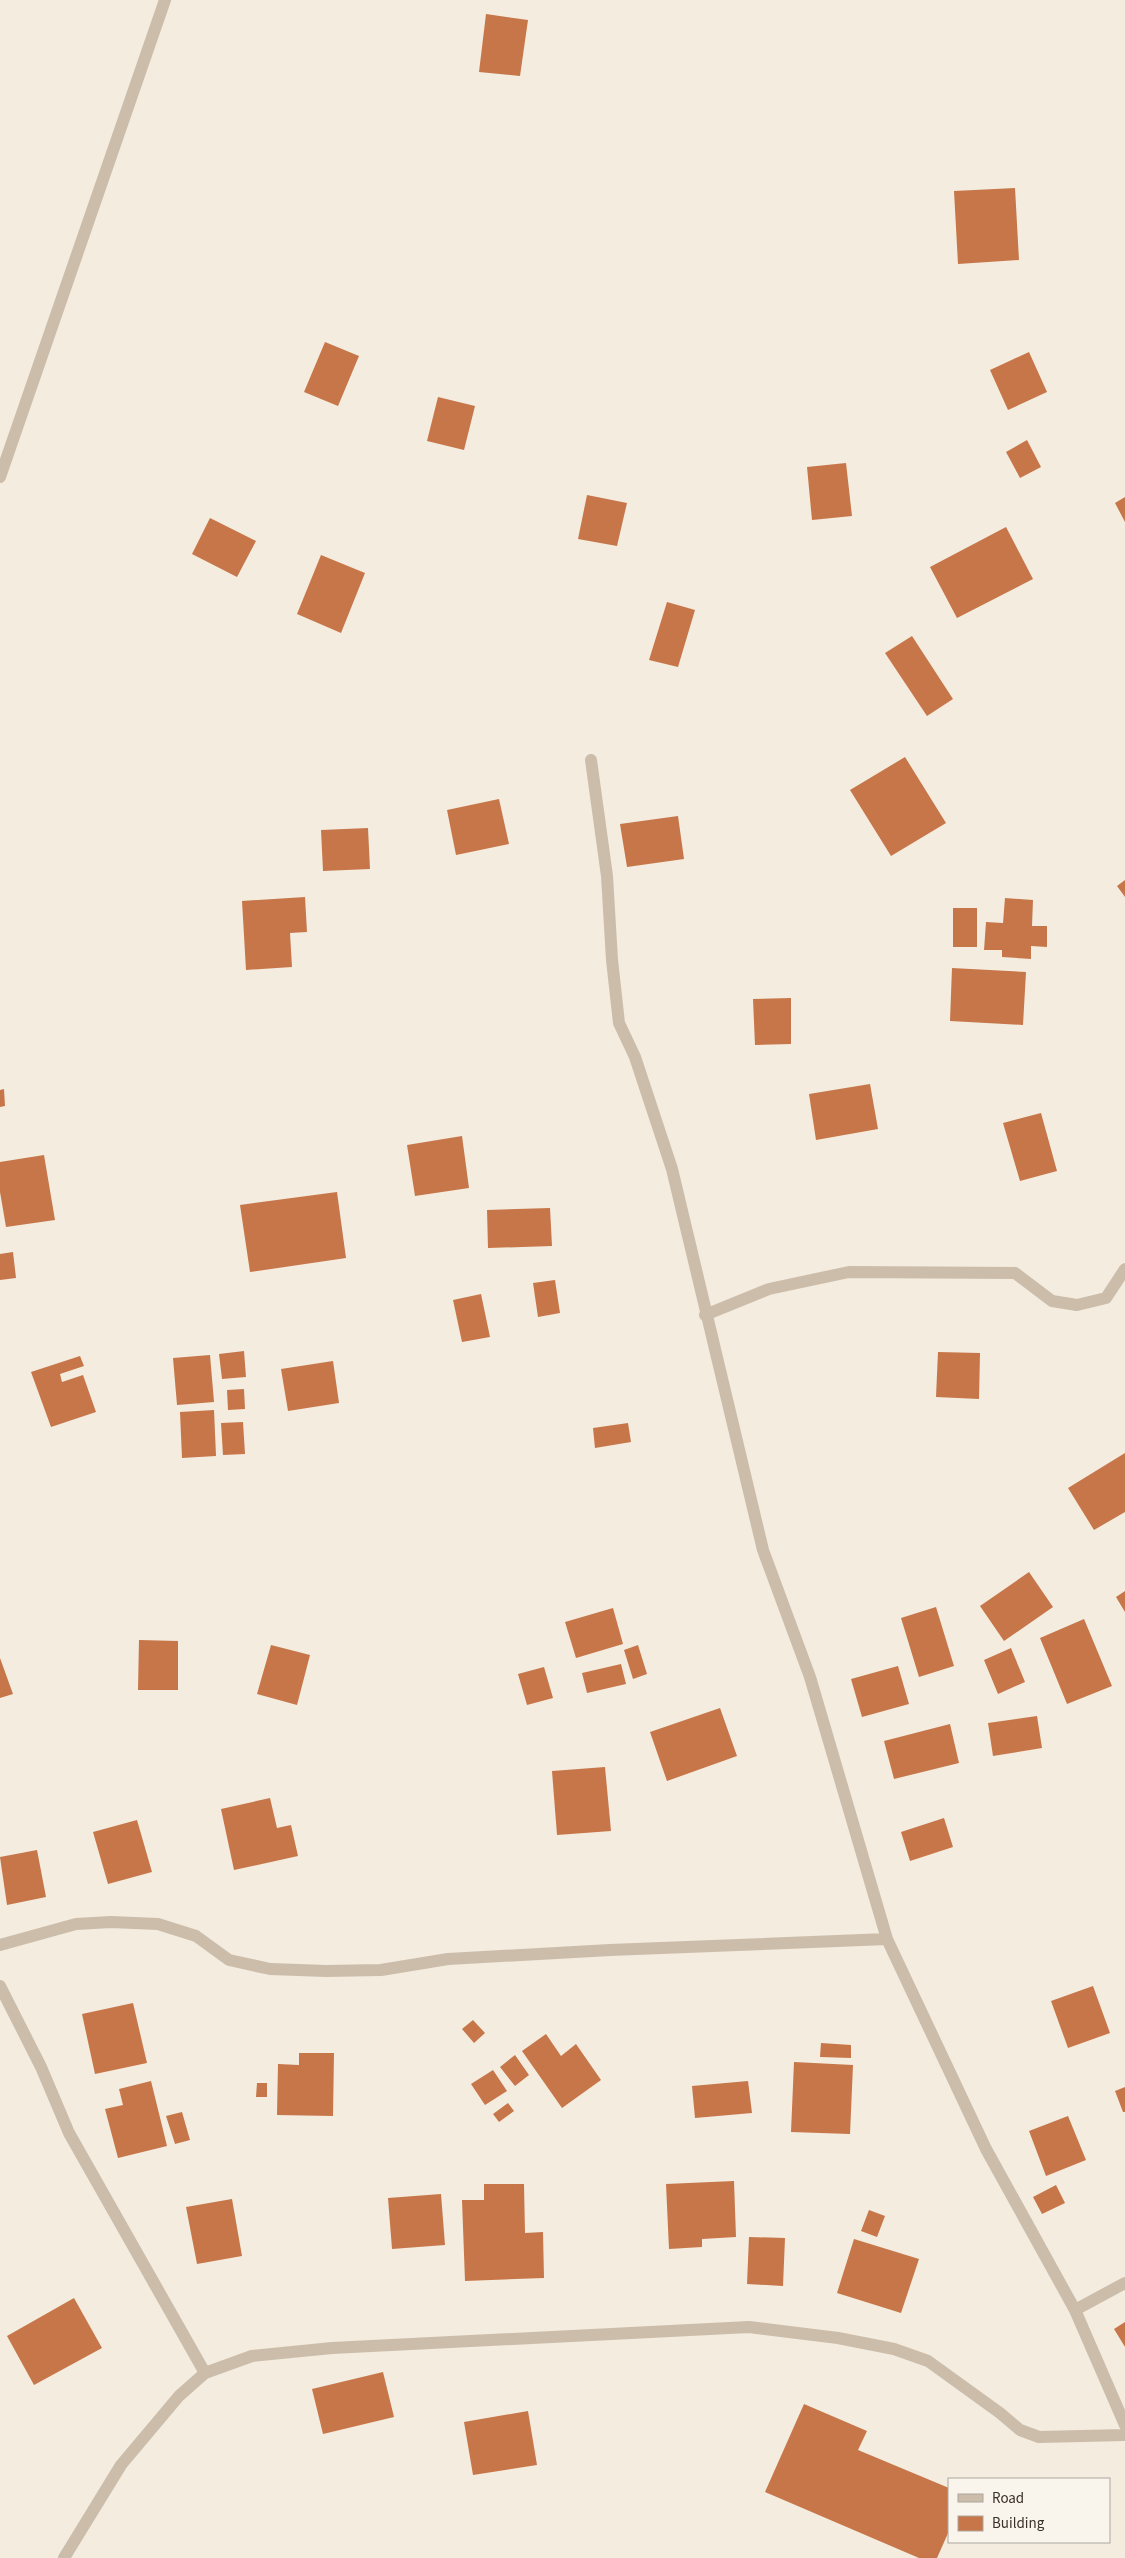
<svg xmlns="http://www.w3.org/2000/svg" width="1125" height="2558" viewBox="0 0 1125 2558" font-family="'Source Sans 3',sans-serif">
<rect width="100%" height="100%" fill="#f3ecdf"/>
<path fill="#c77649" d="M486 14 528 20 520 76 479 72Z
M1015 188 1019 260 958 264 954 191Z
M325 342 359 356 338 406 304 392Z
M1029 352 1047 392 1008 410 990 370Z
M438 397 475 406 464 450 427 441Z
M1027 440 1041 467 1020 478 1006 452Z
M846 463 852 516 812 520 807 467Z
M587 495 627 503 617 546 578 539Z
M1125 497V522L1115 503Z
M210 518 256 541 237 577 192 554Z
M1006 527 1033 579 957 618 930 567Z
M321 555 365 573 341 633 297 614Z
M667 602 695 610 678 667 649 660Z
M912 636 953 699 927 716 885 653Z
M905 757 946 823 891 856 850 790Z
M499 799 509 844 456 855 447 810Z
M678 816 684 859 627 867 620 824Z
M368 828 370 869 323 871 321 830Z
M1125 880V897L1117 886Z
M305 897 307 932 290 933 292 967 246 970 242 901Z
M1005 898 1033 900 1032 926H1047V947L1031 946V959L1002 957V950H984L986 922 1003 923Z
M953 908H977V947H953Z
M952 968 1026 972 1023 1025 950 1021Z
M791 998V1044L755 1045 753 999Z
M870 1084 878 1129 816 1140 809 1094Z
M4 1089 5 1106 0 1107V1090Z
M1041 1113 1057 1171 1020 1181 1003 1123Z
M462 1136 469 1188 415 1196 407 1145Z
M44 1155 55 1220 6 1227 0 1192V1162Z
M337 1192 346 1258 250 1272 240 1205Z
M550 1208 552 1246 488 1248 487 1210Z
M13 1252 16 1278 0 1280V1254Z
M555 1280 560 1313 538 1317 533 1283Z
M481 1294 490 1337 462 1342 453 1300Z
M244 1351 246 1377 222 1379 219 1354Z
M938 1352 980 1353 979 1399 936 1397Z
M210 1355 214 1402 177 1405 173 1358Z
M80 1356 84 1366 60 1374 62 1382 83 1375 96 1412 51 1427 31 1372Z
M333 1361 339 1403 288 1411 281 1369Z
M244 1389 245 1409 228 1410 227 1390Z
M214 1410 216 1456 182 1458 180 1412Z
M243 1422 245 1454 223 1455 221 1423Z
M628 1423 631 1442 595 1448 593 1428Z
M1125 1453V1512L1094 1530 1068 1488Z
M1029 1572 1053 1607 1004 1641 980 1606Z
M1125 1591V1612L1116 1597Z
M936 1607 954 1666 919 1677 901 1618Z
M613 1608 623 1644 576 1658 565 1622Z
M1084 1619 1112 1686 1067 1704 1040 1638Z
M139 1640 178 1641V1690H138Z
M271 1645 310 1655 297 1705 257 1694Z
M638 1645 647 1674 633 1679 624 1650Z
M1011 1648 1025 1682 998 1694 984 1660Z
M0 1658 13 1694 0 1698Z
M621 1664 626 1684 587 1693 582 1673Z
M898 1666 909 1704 862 1717 851 1679Z
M544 1667 553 1698 527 1705 518 1674Z
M720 1708 737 1756 667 1781 650 1732Z
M1037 1716 1042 1748 993 1756 988 1723Z
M950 1724 959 1763 894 1779 884 1741Z
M605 1767 611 1831 557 1835 552 1771Z
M270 1798 277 1828 291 1825 298 1856 234 1870 221 1809Z
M944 1818 953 1847 910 1861 901 1832Z
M137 1820 152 1872 108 1884 93 1832Z
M37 1850 46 1897 7 1905 0 1857Z
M1093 1986 1110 2033 1068 2048 1051 2001Z
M133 2003 147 2063 95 2074 82 2014Z
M473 2020 485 2033 474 2043 462 2029Z
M546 2034 561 2056 576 2044 601 2080 562 2108 522 2051Z
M821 2043 851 2045V2058L820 2057Z
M299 2053H334L333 2116 277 2115 278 2064 299 2065Z
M515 2055 529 2075 515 2086 500 2067Z
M794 2062 853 2065 850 2134 791 2132Z
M493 2070 507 2091 485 2105 471 2084Z
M151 2081 167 2146 118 2158 105 2109 123 2105 119 2089Z
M748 2081 752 2113 695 2118 692 2086Z
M257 2083H267V2097H256Z
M1125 2087V2112H1123L1115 2091Z
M508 2103 514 2111 499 2122 493 2114Z
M182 2112 190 2140 175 2144 166 2116Z
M1068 2116 1086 2160 1046 2176 1029 2131Z
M734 2181 736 2237 702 2239V2247L669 2249 666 2184Z
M484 2184H524L525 2233 543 2232 544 2278 465 2281 462 2200H484Z
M1056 2185 1065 2203 1042 2214 1033 2197Z
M441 2194 445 2245 392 2249 388 2198Z
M232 2199 242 2256 197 2264 186 2207Z
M869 2210 885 2216 877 2237 861 2231Z
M749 2237 785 2238 783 2286 747 2284Z
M854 2239 919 2259 901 2313 837 2293Z
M74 2298 102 2348 34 2385 7 2336Z
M1125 2322V2347L1114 2329Z
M383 2372 394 2417 323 2434 312 2389Z
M804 2404 867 2431 858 2450 949 2488V2531L937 2558H919L765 2492Z
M528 2411 537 2465 473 2475 464 2422Z"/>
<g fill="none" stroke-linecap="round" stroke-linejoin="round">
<path stroke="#ccbdaa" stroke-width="12" d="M0 477 165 0
M591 760 607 876 612 960 619 1023 635 1057 672 1169 763 1550 810 1677 887 1939 986 2149 1075 2310 1125 2425
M705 1315 769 1289 849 1272 1015 1273 1052 1301 1077 1305 1106 1298 1125 1269
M0 1945 76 1924 111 1922 158 1924 196 1936 229 1960 270 1969 326 1971 381 1970 448 1959 610 1950 887 1939
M0 1986 41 2067 69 2133 205 2373
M1075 2310 1125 2283
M64 2558 121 2465 179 2396 205 2373 252 2356 332 2348 749 2327 838 2338 894 2349 928 2361 1000 2413 1020 2430 1039 2437 1125 2435"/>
</g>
<rect x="948" y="2478" width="162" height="65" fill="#faf5ec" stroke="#ada69e"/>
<rect x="958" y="2494" width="25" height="8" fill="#ccbdaa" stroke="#ada69e"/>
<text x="992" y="2503" font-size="15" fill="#39302a">Road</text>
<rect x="958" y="2516" width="25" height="15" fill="#c77649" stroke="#ada69e"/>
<text x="992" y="2528" font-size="15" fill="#39302a">Building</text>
</svg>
